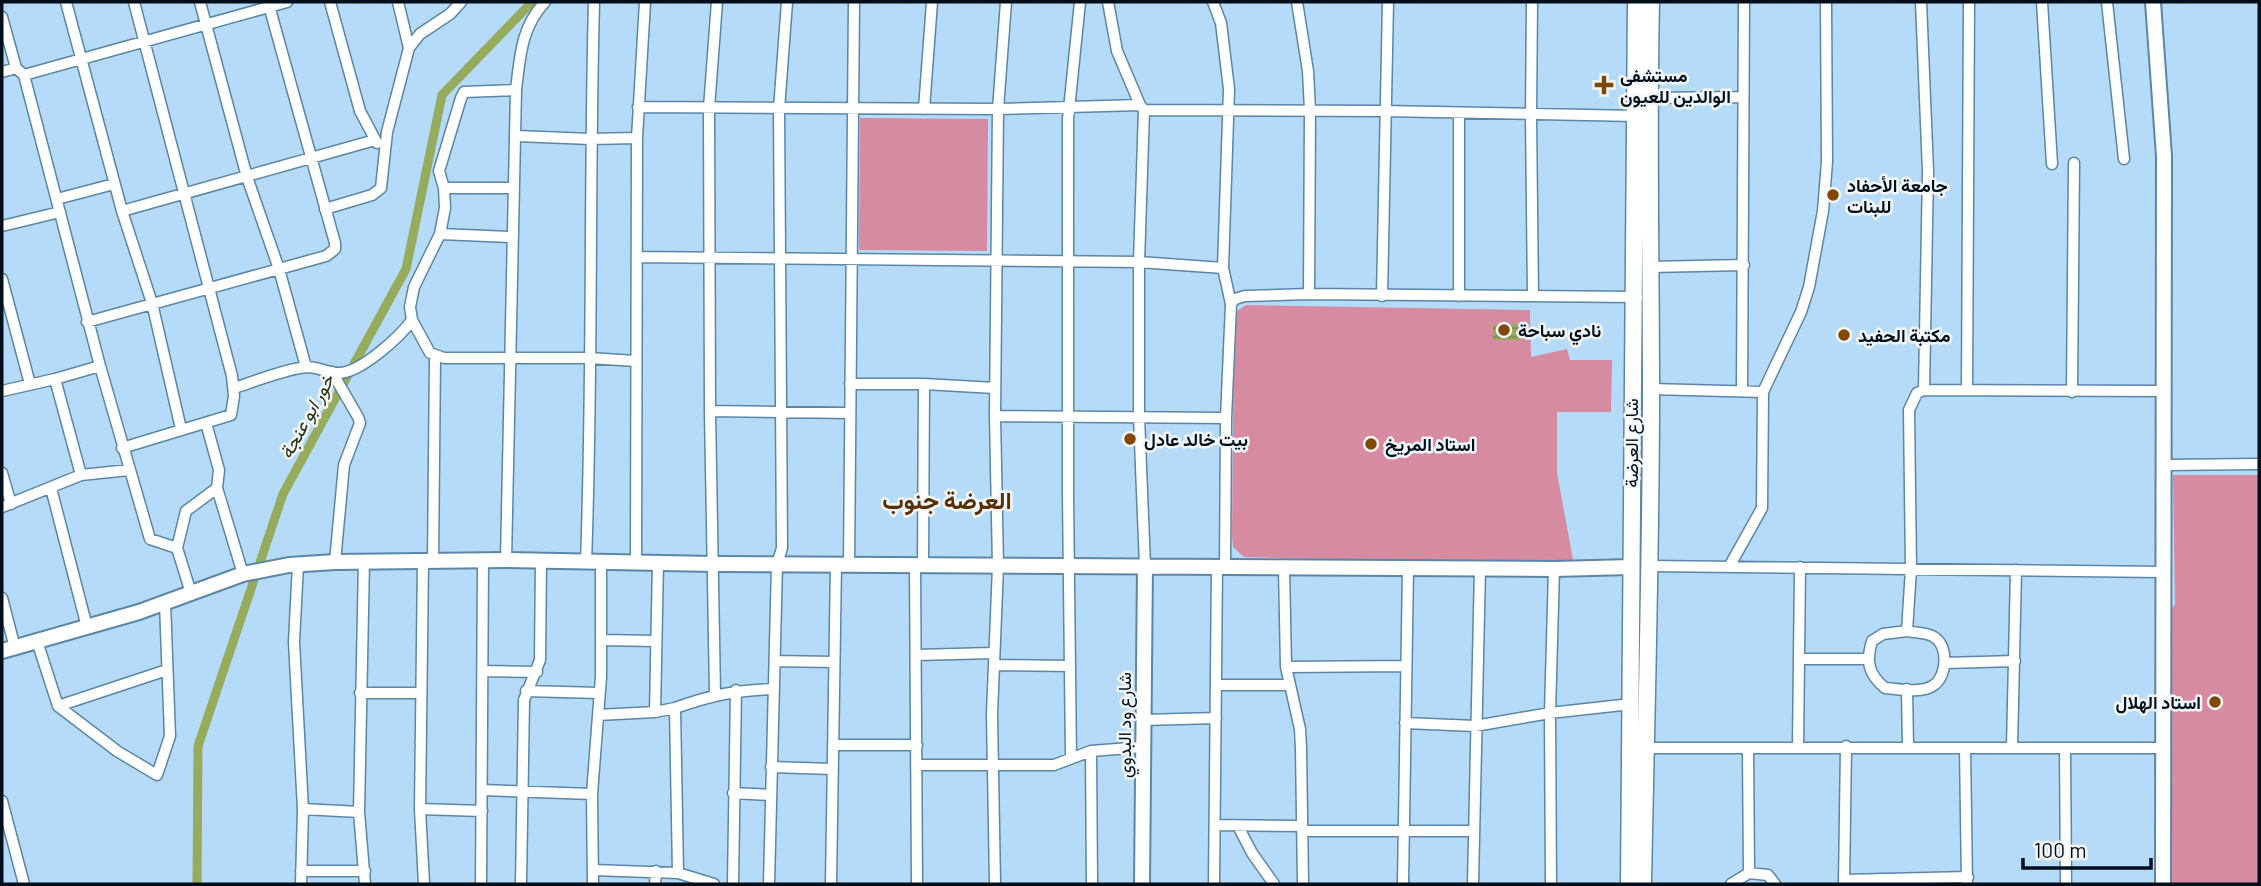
<svg xmlns="http://www.w3.org/2000/svg" width="2261" height="886" viewBox="0 0 2261 886" font-family="Barlow,Vazirmatn,sans-serif">
<defs>
<pattern id="water-rules" width="6" height="5" patternUnits="userSpaceOnUse" patternTransform="scale(1.75)"><rect width="6" height="5" fill="#96ab5c"/><path d="M0 2.5h6" fill="none" stroke="#788a4b"/></pattern>
</defs>
<rect width="100%" height="100%" fill="#b6dbf8"/>
<path fill="#d68ba0" d="M860 118 988 119 987 251 859 250Z
M1246 305 1530 310 1531 357 1567 349 1570 360H1612L1611 412H1557V473L1574 565 1244 557 1233 547 1232 535 1234 326 1237 311Z
M2173 475H2259V884H2171L2168 614 2175 604Z"/>
<path fill="url(#water-rules)" d="M1493 324H1522V340H1493Z"/>
<g fill="none" stroke-linecap="round" stroke-linejoin="round">
<path stroke="#96ab5c" stroke-width="9" d="M197 884 198 746 283 494 406 269 442 95 532 2"/>
<g stroke="#5a86a7" stroke-width="13">
<path id="street" d="M66 2 122 211 152 303 181 429
M268 2 335 243V249L326 256 279 269 306 367
M330 2 360 111 377 143
M398 2 409 48
M1108 2 1117 51 1140 105
M1213 2 1221 23 1229 89 1223 268 1231 304 1226 418 1225 567
M1297 2 1308 71 1310 110 1309 294
M1532 2 1531 115 1533 296
M1921 2 1928 171 1924 390
M2042 2 2052 164
M2107 2 2124 159
M2 17 16 68 24 75 100 366 55 379 2 391
M2 72 16 68
M24 75 287 2
M1648 98 1742 97
M638 107 998 109 1140 105 1144 110 1384 111 1636 116
M924 109 932 2
M1144 110 1139 262V417L1145 566
M517 136 590 139 637 138
M444 188H513
M57 199 114 184
M325 209 372 195 381 188 387 132 409 48 420 34 450 14 461 2
M122 211 375 140
M2 226 60 212
M440 234 512 237
M637 257 1139 262 1223 268
M1650 267 1744 265
M2 279 30 384
M1382 296 1388 2
M1459 296V114
M1231 304 1235 299 1245 296 1309 294 1637 297
M412 320 430 353 444 358H589L636 361
M87 322 279 269 247 177 200 2
M100 366 150 539 177 548
M332 372 358 417 360 423 344 465 335 562
M55 379 81 475
M850 384H924L995 388
M234 388C253 382 288 368 307 367 318 367 328 373 339 373 360 373 400 337 412 320L410 307 414 287 440 234 445 208 444 188 439 171 461 98 464 92 516 90
M1651 389 1763 392
M1967 389 1969 2
M1742 390 1744 2
M2072 392 2074 163
M710 411 850 413
M995 416 1226 418
M206 423 219 470 217 488 243 574
M122 448 231 415 234 396 232 376 134 2
M2163 465 2259 464
M2 473 11 504
M51 488 87 627
M2 507 81 475 129 470
M506 560 516 90C520 57 521 27 545 2
M364 561 359 812 365 884
M423 561 420 809 424 884
M433 562 435 356
M586 562C593 375 589 189 594 2
M636 562 637 138 645 2
M298 564 294 642 303 809 301 884
M849 564 854 2
M915 565 917 884
M923 565 924 384
M1650 566 2163 572
M1729 567 1762 508 1763 392 1801 312 1809 287 1823 211 1827 162 1826 2
M1284 568 1286 667 1300 729 1301 748 1303 884
M191 593 177 548 186 511 217 488
M2 598 15 648
M1907 631 1911 569 1909 410 1917 393 1924 390 2163 391
M1907 631C1915 633 1927 632 1934 637 1949 646 1947 676 1934 685 1922 694 1898 689 1885 688 1868 674 1866 661 1872 641L1883 634Z
M602 640 655 641
M37 641 58 706 117 751 157 775 170 736 165 603
M916 655 993 653
M1799 659H1868
M775 661 833 662
M1945 663 2015 661
M994 665 1070 666
M1286 667 1406 666
M483 671 537 672
M1217 685H1289
M1907 689 1908 747
M526 691 599 693
M360 693H420
M715 694 710 411 709 108 717 2
M58 706 167 670
M675 708C712 695 736 690 774 689
M655 712 658 562
M598 715 655 712 675 708 678 873
M1143 720 1216 718
M1405 723 1475 726 1550 713 1631 704
M833 745H917
M1641 748H2162
M1798 748 1800 567
M1965 748 1967 884
M2012 748 2016 570
M1748 749 1749 873
M2065 749 2066 884
M1091 751 1092 884
M1071 758 1068 494V119L1080 2
M916 765H1054L1091 751 1143 747
M771 767 832 769
M482 790 592 794
M733 793 771 795
M2 801 24 884
M303 809 359 812
M420 809 482 811
M1215 825 1302 826
M1238 826 1252 853 1274 884
M1302 831H1473
M593 870 678 873 714 884
M301 871H365
M1844 880 1968 877
M481 884 483 560
M521 884 524 700 540 660 541 560
M593 884 592 794 601 677V561
M655 884 656 871
M733 884 736 690
M769 884 777 564 782 548 779 109 787 2
M831 884 836 564
M995 884 992 714 998 566 995 416 998 109 1006 2
M1214 884 1217 567
M1403 884 1408 568
M1473 884 1480 568
M1551 884 1550 713 1554 569
M1731 884 1749 873 1768 875 1775 884
M1844 884 1846 746"/>
</g>
<g stroke="#5a86a7" stroke-width="18">
<path id="secondary" d="M2153 2 2164 156 2163 884
M2 651 139 612 243 574 289 565 335 562 506 560 714 564 1554 569 1631 567
M1142 884 1145 566"/>
</g>
<g stroke="#5a86a7" stroke-width="19">
<path id="primary" d="M1629 884 1636 2
M1643 884C1646 720 1651 557 1651 393 1651 262 1648 132 1651 2"/>
</g>
<use href="#street" stroke="#fff" stroke-width="10"/>
<use href="#secondary" stroke="#fff" stroke-width="14"/>
<use href="#primary" stroke="#fff" stroke-width="16"/>
</g>
<g fill="#834800" stroke="#f3f7fb" stroke-width="2.5">
<path d="M1600.5 74.5h7v7h7v7h-7v7h-7v-7h-7v-7h7z"/>
<circle cx="1833" cy="195" r="7"/>
<circle cx="1504" cy="330" r="7"/>
<circle cx="1844" cy="335" r="7"/>
<circle cx="1130" cy="439" r="7"/>
<circle cx="1371" cy="444" r="7"/>
<circle cx="2215" cy="702" r="7"/>
</g>
<g text-anchor="middle" dominant-baseline="central" stroke-width="5" stroke-linejoin="round" paint-order="stroke">
<g font-size="18" font-weight="bold" fill="#010f1b" stroke="#f3f7fb" text-anchor="start">
<text x="1620" y="75">مستشفى<tspan x="1620" dy="21">الوالدين للعيون</tspan></text>
<text x="1847" y="185">جامعة الأحفاد<tspan x="1847" dy="21">للبنات</tspan></text>
<text x="1518" y="330">نادي سباحة</text>
<text x="1858" y="335">مكتبة الحفيد</text>
<text x="1144" y="439">بيت خالد عادل</text>
<text x="1385" y="444">استاد المريخ</text>
<text x="2201" y="702" text-anchor="end">استاد الهلال</text>
</g>
<g font-size="18" fill="#010f1b" stroke="#f3f7fb">
<text transform="translate(1631 443) rotate(-90)">شارع العرضة</text>
<text transform="translate(1124 725) rotate(-90)">شارع ود البدوي</text>
</g>
<g font-size="19" font-style="italic" fill="#28300e" stroke="#f3f7fb">
<text transform="translate(306 416) rotate(-61)">خور ابو عنجة</text>
</g>
<g font-size="24" font-weight="bold" fill="#572f01" stroke="#f3f7fb">
<text x="947" y="499">العرضة جنوب</text>
</g>
</g>
<rect width="2261" height="886" fill="none" stroke="#010f1b" stroke-width="7"/>
<path d="M2023 858v10h128v-10" fill="none" stroke="#010f1b" stroke-width="3.5"/>
<text x="2034" y="858" font-size="21" fill="#010f1b" stroke="#f3f7fb" stroke-width="5" paint-order="stroke">100 m</text>
</svg>
